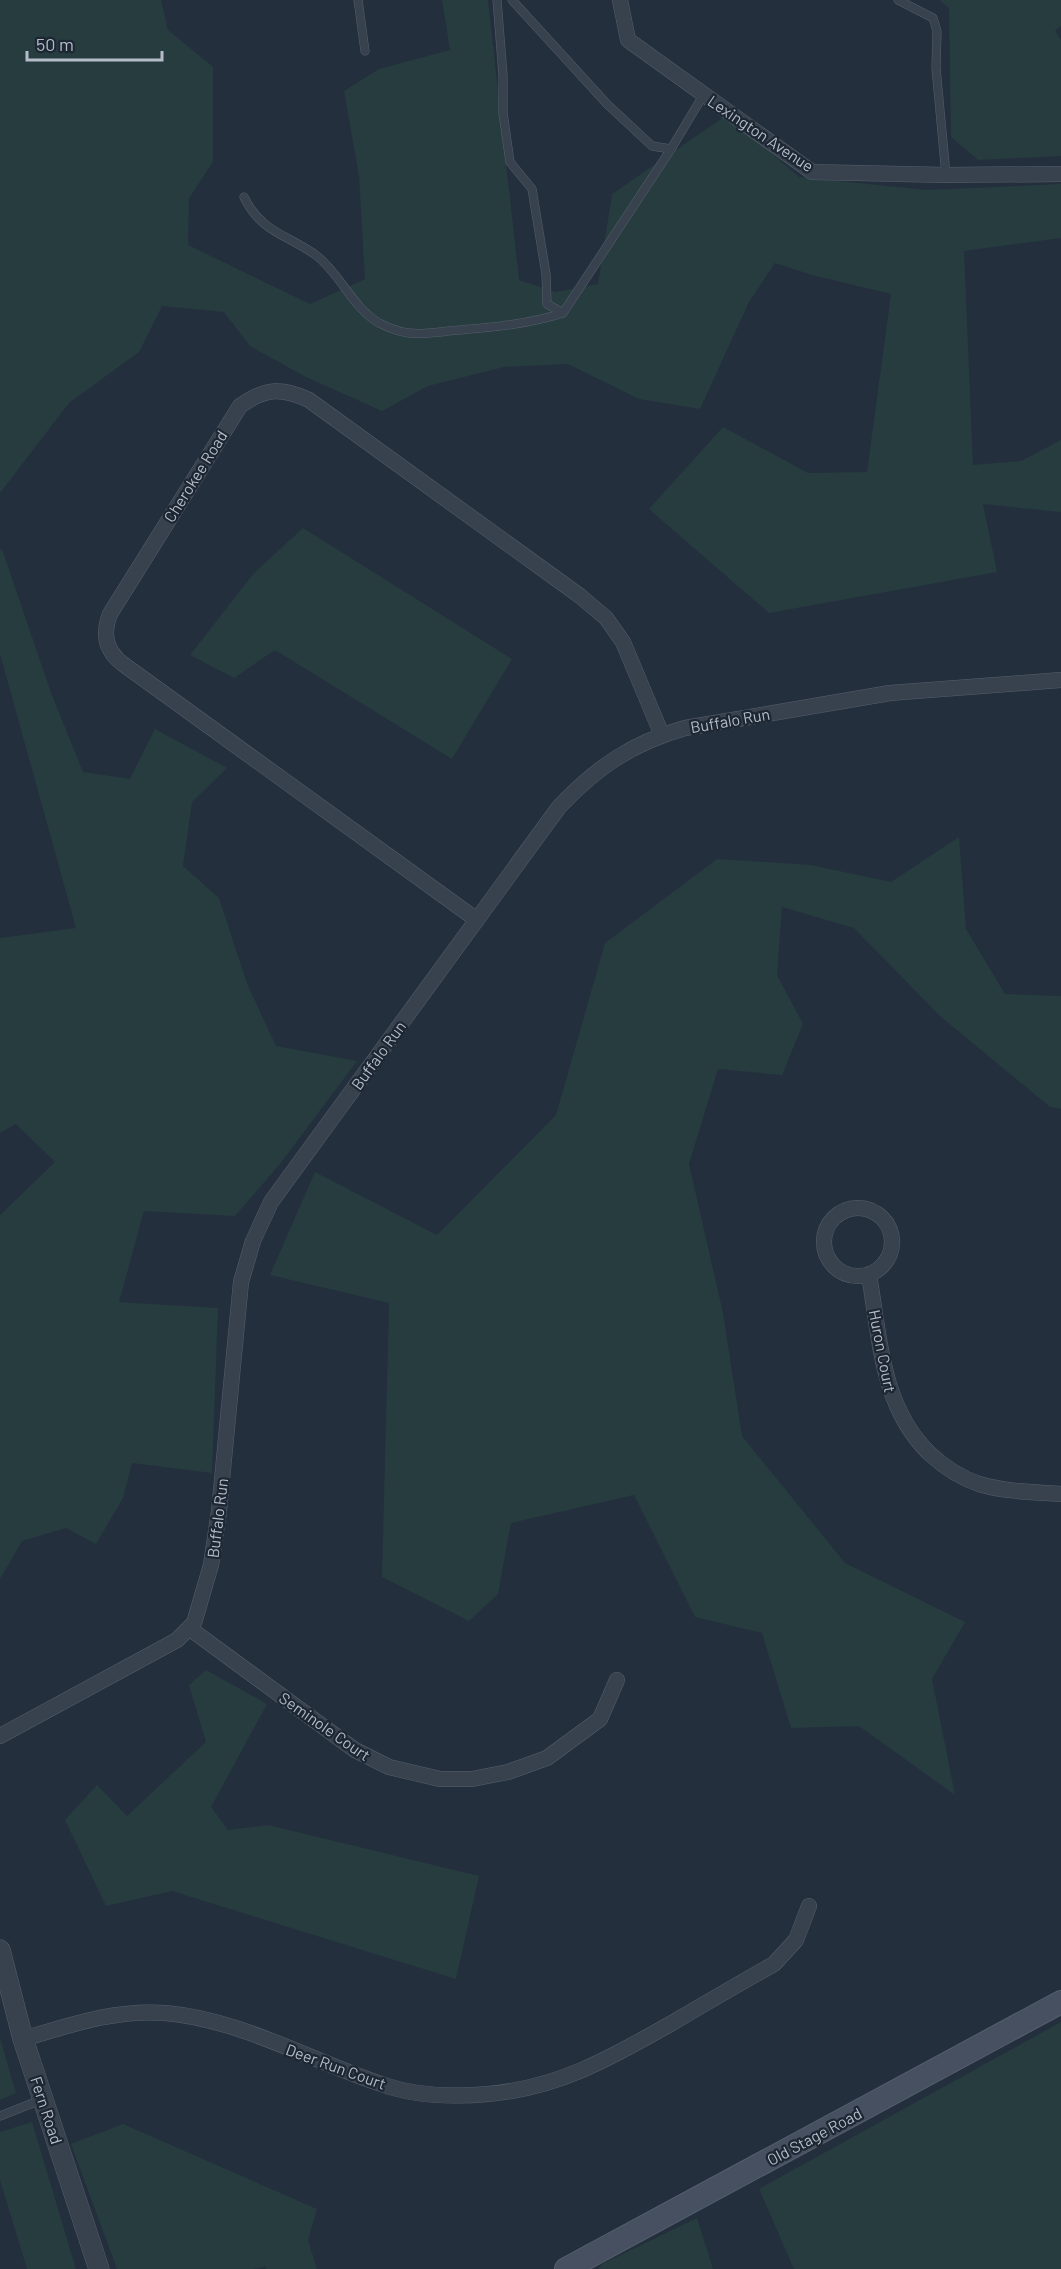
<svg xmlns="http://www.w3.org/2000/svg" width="1061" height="2269" viewBox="0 0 1061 2269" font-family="Barlow,sans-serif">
<rect width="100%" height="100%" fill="#242f3e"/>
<path fill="#263c3f" d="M0 0H161L168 30 213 67V162L189 198 188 245 310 304 365 279 359 176 344 91 379 69 450 50 442 0H488L519 280 556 292 598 284 612 194 727 115 799 177 927 190 1061 184V238L964 251 973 465 1021 461 1061 440V512L983 504 997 572 769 613 649 509 723 427 808 473 867 472 891 294 812 275 775 263 749 302 700 409 639 399 568 364 504 367 428 386 382 411 304 376 250 346 224 312 162 306 139 352 69 403 0 493Z
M939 0H1061V26L1055 31 1061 40V156L978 160 951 137 949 8Z
M303 528 512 659 452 759 275 650 234 678 190 655 254 573Z
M2 549 50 690 83 772 130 779 155 729 227 768 192 802 183 866 219 898 248 986 276 1046 357 1061 280 1164 235 1216 144 1211 119 1302 218 1308 212 1473 132 1463 123 1498 96 1544 66 1528 22 1541 0 1579V1215L55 1162 16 1124 0 1133V938L76 928 0 654V550Z
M959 837 966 929 1005 994 1061 996V1109L1050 1107 940 1016 854 928 782 907 777 975 803 1024 782 1075 718 1069 689 1164 723 1313 742 1436 845 1563 965 1622 932 1679 955 1795 859 1726 791 1728 762 1633 695 1617 634 1495 511 1523 498 1594 469 1621 382 1577 389 1303 270 1275 315 1172 437 1235 556 1115 605 943 717 859 811 865 891 882Z
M206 1670 267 1704 211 1807 228 1830 268 1825 479 1876 456 1979 172 1891 106 1906 65 1820 97 1785 127 1816 206 1742 189 1685Z
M1061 2022V2269H794L759 2189Z
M0 2038 16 2093 0 2100Z
M32 2122 76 2269H27L0 2180V2132Z
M123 2124 317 2209 308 2240 317 2269H266V2267L252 2269H117L71 2144Z
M697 2218 713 2269H599L602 2264Z"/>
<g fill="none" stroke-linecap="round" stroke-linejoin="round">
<g stroke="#565f6c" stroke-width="9">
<path id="service" d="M358 0 365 51
M497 0 503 75V113L510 162 532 189 546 274 547 304 563 313 671 149
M512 0 607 104 652 146 671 149 704 94
M898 0 933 18 937 31 936 68 946 175
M244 197C261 233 289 235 317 256 341 275 352 307 379 323 387 327 400 332 409 333 425 335 443 331 460 330 495 327 529 324 563 313
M0 2116 43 2099"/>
</g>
<g stroke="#565f6c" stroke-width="16">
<path id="minor" d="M620 0 628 40 812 172 946 175 1061 174
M477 920 123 664C106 651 102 635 110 614L240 406C265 388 281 387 309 400L580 596 606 618 623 642 662 735
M824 1242a34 34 0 1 1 68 0a34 34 0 1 1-68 0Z
M869 1275C880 1338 881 1406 929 1453 943 1466 961 1478 979 1484 1006 1492 1033 1492 1061 1494
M189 1628 355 1750 389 1767 440 1779H472L508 1772 547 1758 600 1719 617 1680
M0 1736 177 1640 194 1623 211 1565 219 1511 241 1282 253 1241 271 1202 559 807C597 767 632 743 685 728L890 693 1061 680
M23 2039C70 2025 116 2009 165 2013 240 2019 313 2062 384 2085 416 2096 455 2097 488 2094 559 2088 612 2057 672 2023 706 2003 740 1983 774 1964L796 1940 809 1906"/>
</g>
<g stroke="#565f6c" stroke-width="21">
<path id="tertiary" d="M0 1950 23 2039 99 2269"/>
</g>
<g stroke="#565f6c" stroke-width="24">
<path id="secondary" d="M566 2269 1061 2002"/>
</g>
<use href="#service" stroke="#38414e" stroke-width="8"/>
<use href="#minor" stroke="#38414e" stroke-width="15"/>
<use href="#tertiary" stroke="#38414e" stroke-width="20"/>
<use href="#secondary" stroke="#465061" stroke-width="22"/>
</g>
<g text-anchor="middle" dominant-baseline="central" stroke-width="4.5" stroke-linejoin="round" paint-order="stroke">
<g font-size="16" fill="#b4bcc9" stroke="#1d2633">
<text transform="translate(761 133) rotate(34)">Lexington Avenue</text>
<text transform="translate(195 476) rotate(-58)">Cherokee Road</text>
<text transform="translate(730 720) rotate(-10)">Buffalo Run</text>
<text transform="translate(378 1055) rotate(-54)">Buffalo Run</text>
<text transform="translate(883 1351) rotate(79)">Huron Court</text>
<text transform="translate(217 1518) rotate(-83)">Buffalo Run</text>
<text transform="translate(325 1726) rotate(35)">Seminole Court</text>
<text transform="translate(336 2066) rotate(20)">Deer Run Court</text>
<text transform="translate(47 2110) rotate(72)">Fern Road</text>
<text transform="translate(814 2136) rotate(-28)">Old Stage Road</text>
</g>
</g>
<path d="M27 51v9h135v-9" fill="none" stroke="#b4bcc9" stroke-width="3"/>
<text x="36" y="51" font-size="18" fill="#b4bcc9" stroke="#1d2633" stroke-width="4.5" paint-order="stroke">50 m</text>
</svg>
